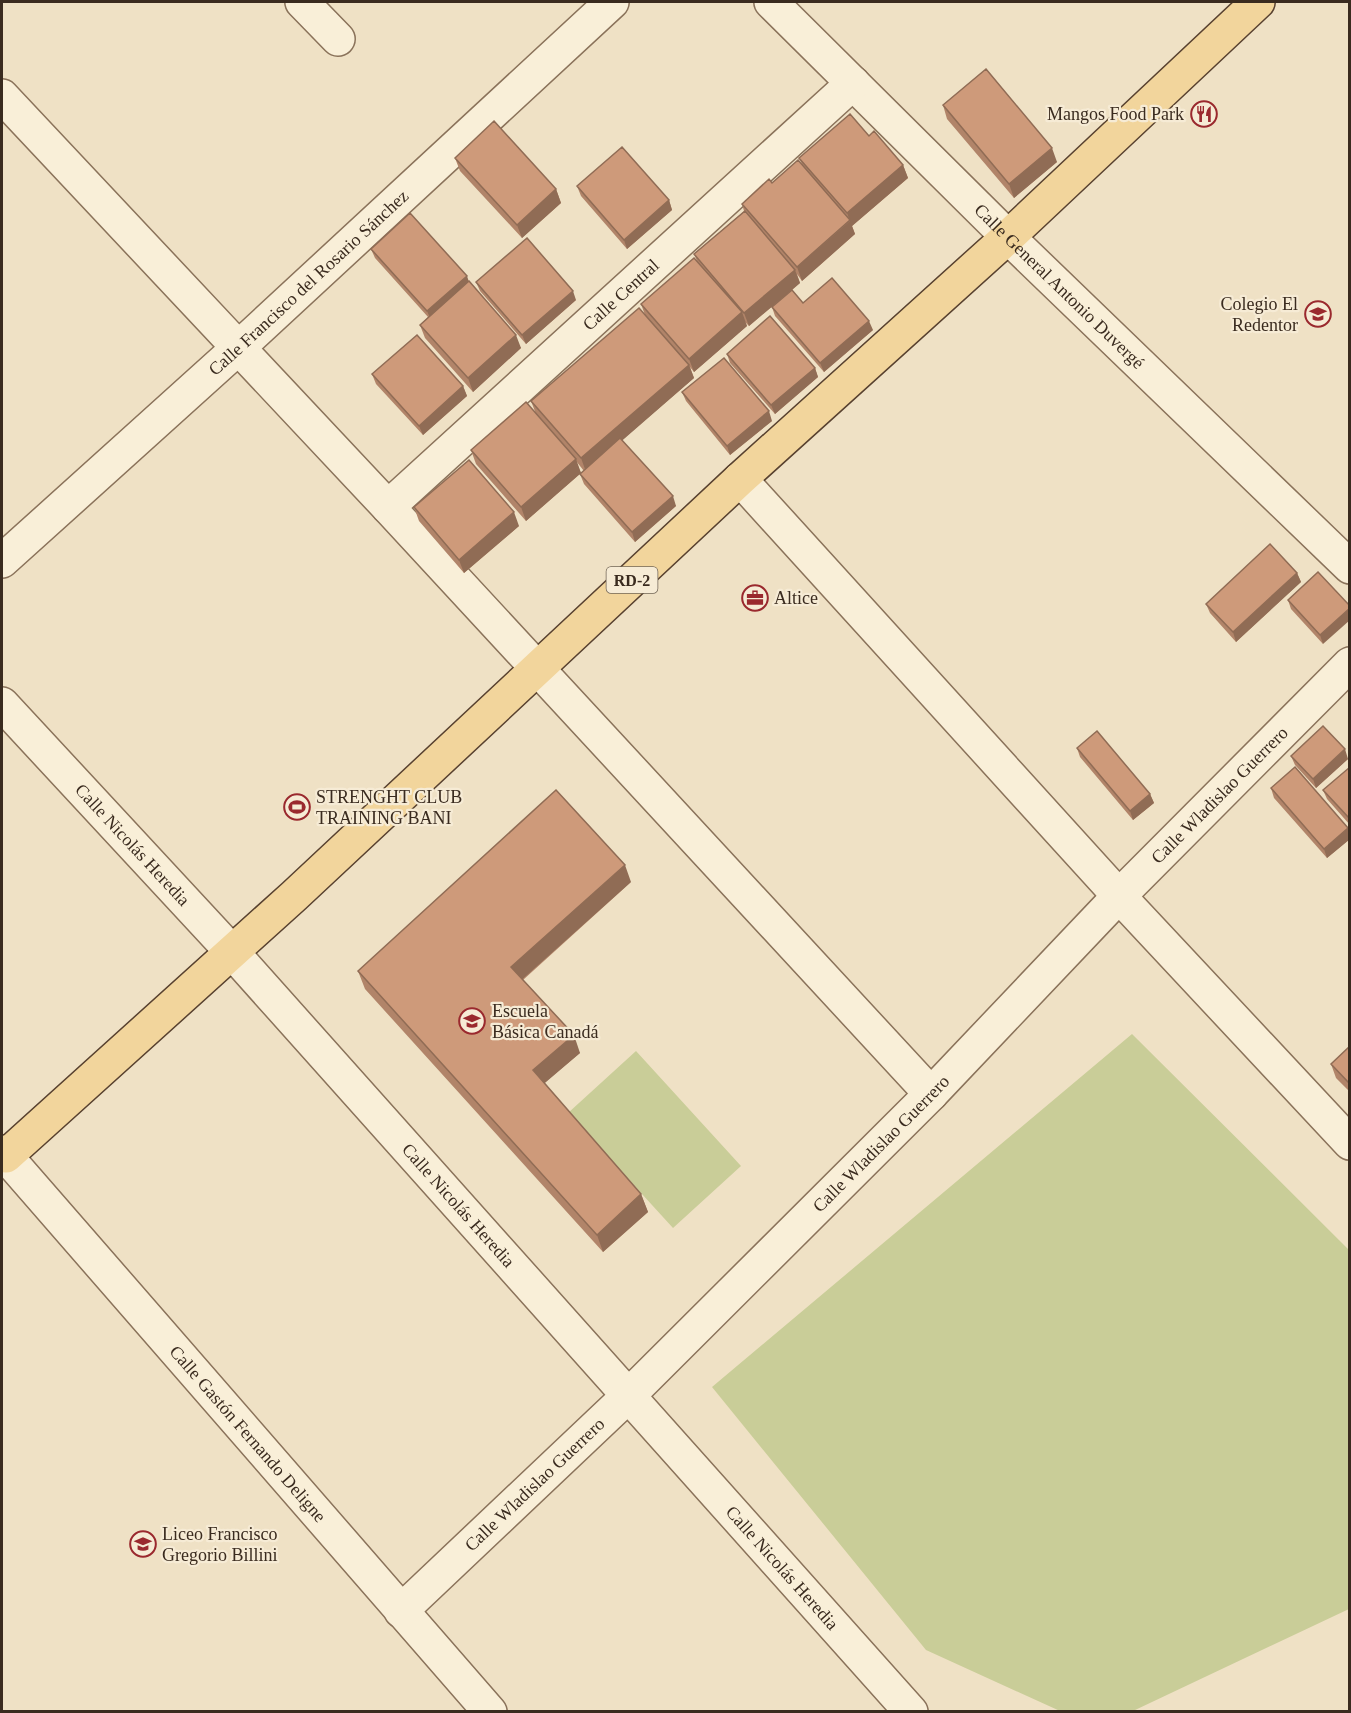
<svg xmlns="http://www.w3.org/2000/svg" width="1351" height="1713" viewBox="0 0 1351 1713" font-family="'Times New Roman',serif">
<rect width="100%" height="100%" fill="#efe1c5"/>
<path fill="#c9cd98" d="M1132 1034 1349 1250V1609L1133 1711H1060L926 1650 712 1387Z
M636 1051 741 1166 673 1228 568 1113Z"/>
<g fill="none" stroke-linecap="round" stroke-linejoin="round">
<g stroke="#8a725a" stroke-width="36">
<g id="minor">
<path d="M302 2 338 39"/>
<path id="s1" d="M771 2 1008 237 1350 567"/>
<path d="M2 96 388 507 931 1094"/>
<path d="M740 479 1119 896 1350 1143"/>
<path id="s2" d="M388 507 853 83"/>
<path id="s3" d="M2 561 237 349 612 2"/>
<path id="s4" d="M2 704 232 952 911 1712"/>
<path id="s5" d="M2 1160 6 1156 490 1712"/>
<path id="s6" d="M401 1611 627 1397 931 1094 1119 896 1350 664"/>
</g>
</g>
<g stroke="#58412f" stroke-width="36">
<path id="major" d="M2 1152 6 1156 294 896 740 479 1008 237 1258 2"/>
</g>
<use href="#minor" stroke="#f9efd8" stroke-width="33"/>
<use href="#major" stroke="#f2d59c" stroke-width="33"/>
</g>
<path fill="#b18469" d="M943 105 1057 162 1014 198 947 119Z
M869 136 903 165 908 178 852 226 855 234 802 281 797 274 800 283 792 290 803 303 873 330 824 372 775 316 772 307 787 294 749 326 745 322 747 326 694 372 690 367 694 378 622 440 676 506 635 542 584 484 580 474 584 471 576 461 581 473 526 521 476 464 471 450 536 414 531 401 645 315 641 304 697 261 694 254 744 211 742 204 772 183 802 164 799 158Z
M455 158 556 189 561 203 522 238 460 171Z
M577 186 669 200 672 210 627 249 581 196Z
M371 249 469 281 521 348 473 392 425 338 420 325 428 317 375 258Z
M476 282 576 300 526 344 480 291Z
M727 354 815 368 818 377 775 414 730 363Z
M372 374 463 386 467 396 423 435 376 384Z
M682 392 772 421 730 455 686 401Z
M414 507 519 526 464 573 419 521Z
M1318 572 1323 644 1291 609 1288 600Z
M1297 573 1301 582 1236 642 1210 613 1206 604Z
M1077 748 1150 794 1154 803 1133 820 1080 757Z
M1291 756 1348 759 1316 788 1295 765Z
M1350 767V825L1327 799 1323 790Z
M1271 788 1348 828 1350 832V839L1327 858 1274 798Z
M631 882 523 980 580 1053 544 1083 641 1194 648 1212 603 1252 365 989 358 971Z
M1350 1046V1092L1336 1078 1331 1064Z"/>
<path fill="#906c55" d="M1052 148 1057 162 1014 198 1009 184Z
M903 165 908 178 852 226 855 234 802 281 797 267 850 221 847 213Z
M556 189 561 203 522 238 517 225Z
M669 200 672 210 627 249 624 240Z
M795 270 800 283 749 326 744 313Z
M467 276 470 285 431 320 427 311Z
M573 291 576 300 526 344 522 335Z
M742 312 747 326 694 372 689 359Z
M869 321 873 330 824 372 820 363Z
M516 335 521 348 473 392 468 378Z
M689 365 694 378 586 472 581 458Z
M815 368 818 377 775 414 771 405Z
M463 386 467 396 423 435 419 426Z
M769 411 772 421 730 455 727 446Z
M576 459 581 473 526 521 521 507Z
M673 496 676 506 635 542 632 532Z
M514 512 519 526 464 573 459 560Z
M1297 573 1301 582 1236 642 1233 632Z
M1350 608V620L1323 644 1320 635Z
M1345 749 1348 759 1316 788 1313 779Z
M1150 794 1154 803 1133 820 1130 811Z
M1348 828 1350 832V839L1327 858 1324 849Z
M625 865 631 882 517 984 511 967Z
M574 1035 580 1053 539 1088 533 1070Z
M641 1194 648 1212 603 1252 597 1235Z"/>
<path fill="#ce9a7a" stroke="#906c55" stroke-width="1.5" d="M986 69 1052 148 1009 184 943 105Z
M850 114 869 136 874 131 903 165 847 213 799 158Z
M494 121 556 189 517 225 455 158Z
M622 147 669 200 624 240 577 186Z
M798 160 850 220 797 267 742 204 769 179 772 183Z
M745 211 795 270 744 313 694 254Z
M410 213 467 276 427 311 371 249Z
M527 238 573 291 522 335 476 282Z
M694 258 742 312 689 359 641 304Z
M832 278 869 321 820 363 772 307 792 290 803 303Z
M469 281 516 335 468 378 420 325Z
M639 308 689 365 581 458 531 401Z
M770 316 815 368 771 405 727 354Z
M417 335 463 386 419 426 372 374Z
M724 358 769 411 727 446 682 392Z
M526 402 576 459 521 507 471 450Z
M620 438 673 496 632 532 580 474Z
M469 460 514 512 459 560 414 507Z
M1270 544 1297 573 1233 632 1206 604Z
M1318 572 1350 606V608L1320 635 1288 600Z
M1323 726 1345 749 1313 779 1291 756Z
M1097 731 1150 794 1130 811 1077 748Z
M1295 767 1348 828 1324 849 1271 788Z
M1350 767V819L1323 790Z
M556 790 625 865 511 967 574 1035 533 1070 641 1194 597 1235 358 971Z
M1350 1046V1084L1331 1064Z"/>
<defs>
<g id="restaurant-ring" transform="scale(1.35)"><circle r="9.5" fill="#f6ebd5" stroke="#9a292e" stroke-width="1.5"/><path d="M-5-6h1v4h1v-4h1v4h1v-4h1v5L-1.5 .5V6h-2V.5L-5-1ZM5-6V6H3V1.5H1.5Q1.5-4 5-6Z" fill="#9a292e"/></g>
<g id="school-ring" transform="scale(1.35)"><circle r="9.5" fill="#f6ebd5" stroke="#9a292e" stroke-width="1.5"/><path d="M0-5L7-2L0 1L-7-2ZM-4 1L0 2.5L4 1V4Q0 6-4 4Z" fill="#9a292e"/></g>
<g id="office-ring" transform="scale(1.35)"><circle r="9.5" fill="#f6ebd5" stroke="#9a292e" stroke-width="1.5"/><path d="M-6-3h4V-5.5h4V-3h4V5H-6ZM-1-4.5V-3h2v-1.5ZM-6 0V1H6V0Z" fill="#9a292e"/></g>
<g id="stadium-ring" transform="scale(1.35)"><circle r="9.5" fill="#f6ebd5" stroke="#9a292e" stroke-width="1.5"/><path d="M0-5a6.5 5 0 1 0 0 10a6.5 5 0 1 0 0-10ZM-3.5-1.8h7v3.6h-7Z" fill="#9a292e"/></g>
</defs>
<g fill-rule="evenodd">
<use href="#restaurant-ring" x="1204" y="114"/>
<use href="#school-ring" x="1318" y="314"/>
<use href="#office-ring" x="755" y="598"/>
<use href="#stadium-ring" x="297" y="807"/>
<use href="#school-ring" x="472" y="1021"/>
<use href="#school-ring" x="143" y="1544"/>
</g>
<g text-anchor="middle" dominant-baseline="central" stroke-width="4.5" stroke-linejoin="round" paint-order="stroke">
<rect fill="#f6ebd5" stroke="#726556" stroke-width="1.5" x="606.5" y="567" width="51" height="26" rx="4.5"/>
<g font-size="16" font-weight="bold" fill="#3a2b1f">
<text x="632" y="580">RD-2</text>
</g>
<g font-size="18" fill="#3a2b1f" stroke="#f6ebd5" text-anchor="start">
<text x="1184" y="114" text-anchor="end">Mangos Food Park</text>
<text x="1298" y="304" text-anchor="end">Colegio El<tspan x="1298" dy="21">Redentor</tspan></text>
<text x="774" y="598">Altice</text>
<text x="316" y="797">STRENGHT CLUB<tspan x="316" dy="21">TRAINING BANI</tspan></text>
<text x="492" y="1011">Escuela<tspan x="492" dy="21">Básica Canadá</tspan></text>
<text x="162" y="1534">Liceo Francisco<tspan x="162" dy="21">Gregorio Billini</tspan></text>
</g>
<g font-size="18" fill="#3a2b1f" stroke="#f6ebd5">
<text stroke="none"><textPath href="#s3" startOffset="414">Calle Francisco del Rosario Sánchez</textPath></text>
<text stroke="none"><textPath href="#s1" startOffset="405">Calle General Antonio Duvergé</textPath></text>
<text stroke="none"><textPath href="#s2" startOffset="315">Calle Central</textPath></text>
<text stroke="none"><textPath href="#s6" startOffset="1156">Calle Wladislao Guerrero</textPath></text>
<text stroke="none"><textPath href="#s4" startOffset="192">Calle Nicolás Heredia</textPath></text>
<text stroke="none"><textPath href="#s6" startOffset="670">Calle Wladislao Guerrero</textPath></text>
<text stroke="none"><textPath href="#s4" startOffset="678">Calle Nicolás Heredia</textPath></text>
<text stroke="none"><textPath href="#s5" startOffset="374">Calle Gastón Fernando Deligne</textPath></text>
<text stroke="none"><textPath href="#s6" startOffset="184">Calle Wladislao Guerrero</textPath></text>
<text stroke="none"><textPath href="#s4" startOffset="1164">Calle Nicolás Heredia</textPath></text>
</g>
</g>
<rect width="1351" height="1713" fill="none" stroke="#3a2b1f" stroke-width="6"/>
</svg>
